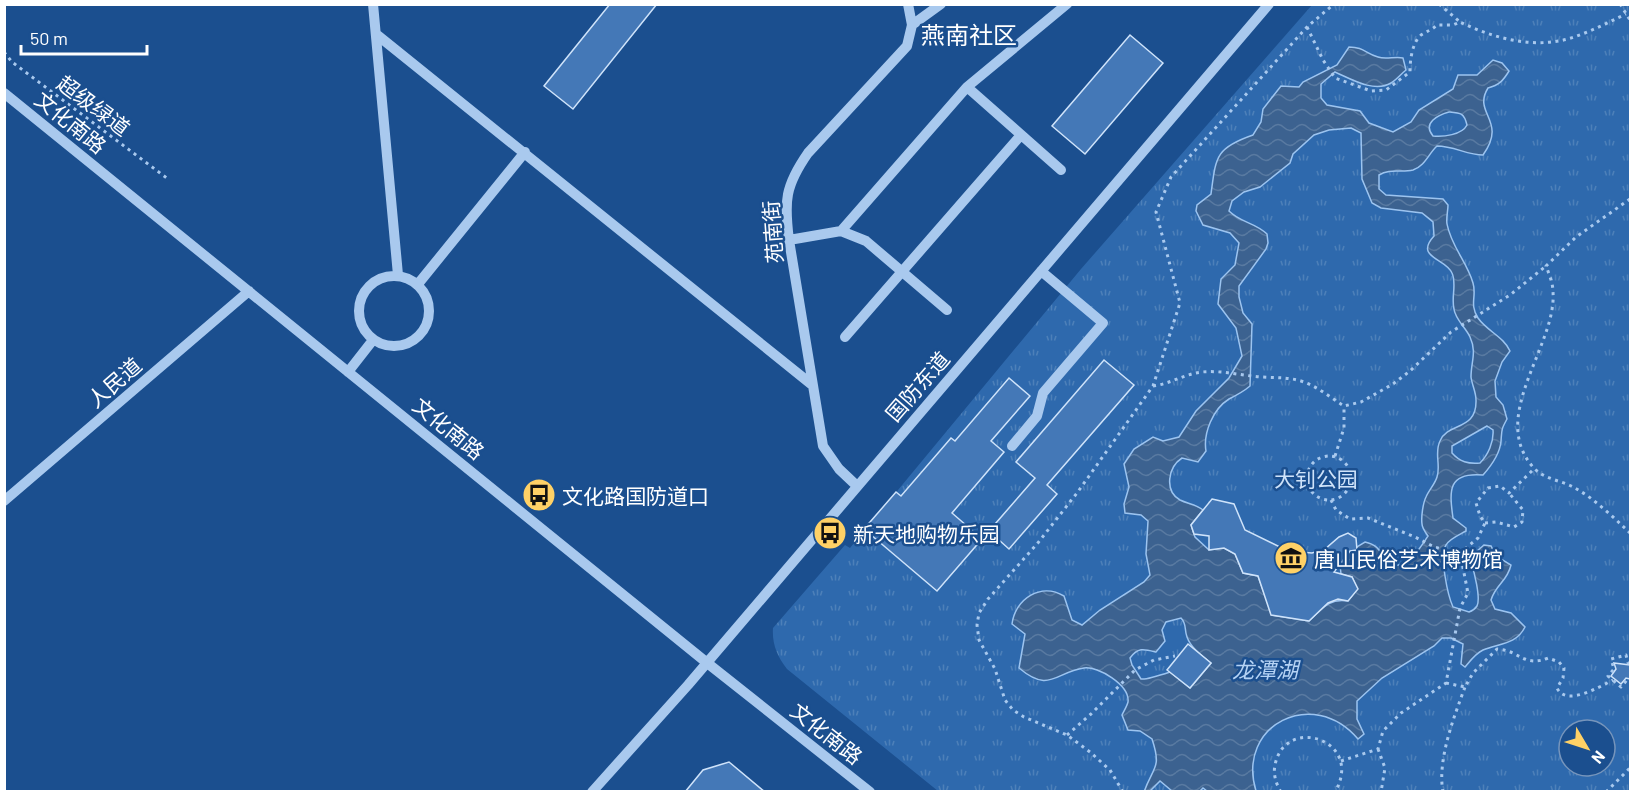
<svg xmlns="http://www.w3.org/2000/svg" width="1635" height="796" viewBox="0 0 1635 796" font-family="Barlow,'Noto Sans SC',sans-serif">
<defs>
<pattern id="park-tufts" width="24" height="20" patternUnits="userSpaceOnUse" patternTransform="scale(1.5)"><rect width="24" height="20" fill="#2e69ad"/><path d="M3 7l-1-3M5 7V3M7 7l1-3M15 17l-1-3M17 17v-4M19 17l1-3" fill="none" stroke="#4d80b9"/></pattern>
<pattern id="water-waves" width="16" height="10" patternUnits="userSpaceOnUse" patternTransform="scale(1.5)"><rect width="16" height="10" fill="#3c6290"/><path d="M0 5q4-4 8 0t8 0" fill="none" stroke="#597aa1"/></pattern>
</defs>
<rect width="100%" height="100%" fill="#1b4f8f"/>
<path fill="url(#park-tufts)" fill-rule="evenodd" d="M1312 5H1630V791H938L787 669C777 656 772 644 773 628L845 545 850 548 1081 269ZM1569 730H1605V766H1569Z"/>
<path fill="url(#water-waves)" stroke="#9cc4f0" stroke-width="1.5" fill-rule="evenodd" d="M1349 47C1364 47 1366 54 1378 57 1386 60 1395 56 1403 58L1406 70C1401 74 1396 80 1391 83 1374 93 1351 79 1335 72L1321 84V98L1327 105 1360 111 1369 123 1393 132 1411 122 1419 110 1453 89 1458 75H1477L1493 60 1502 63 1509 71C1503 81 1499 85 1488 88 1472 114 1508 120 1483 155 1467 155 1454 146 1437 146 1429 153 1425 166 1413 170 1401 173 1390 168 1379 175V189L1386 195 1443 199 1448 205C1448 211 1446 218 1447 224 1451 246 1467 262 1473 283 1477 296 1469 304 1478 318 1487 331 1504 337 1510 351L1502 362 1495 381 1496 397 1503 405 1507 419C1501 430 1502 429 1501 441 1500 454 1491 466 1483 475 1448 472 1449 490 1453 518L1466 528V531C1459 535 1449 539 1446 545 1439 556 1448 596 1453 607L1469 612C1472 611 1475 609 1477 606 1481 598 1474 571 1471 562L1476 552 1484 545 1491 546 1496 556 1511 565C1507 582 1496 584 1491 600L1495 609 1511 613 1525 627C1516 645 1499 643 1483 650 1476 653 1470 661 1465 667L1461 664 1463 644 1451 638H1442L1434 646 1382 678 1357 701V719L1364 734 1358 739C1313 686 1236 725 1256 791H1207L1203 788 1200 791H1172L1160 781 1150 791 1144 792C1153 766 1162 769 1152 739L1140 731 1128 730 1122 715C1124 711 1127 706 1128 702 1130 685 1098 666 1084 668 1055 672 1050 694 1019 668L1025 634 1012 624C1015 599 1041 582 1064 596L1072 620 1082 625 1100 610 1144 582 1150 575 1146 554 1148 521 1141 515 1125 513 1124 504 1129 487 1124 464 1134 449 1153 437 1163 441 1179 437 1196 411 1229 378 1242 356 1236 328 1218 304 1221 279 1235 265 1239 243 1230 233 1203 225 1196 211 1197 205 1211 194C1216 157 1215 148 1253 135L1261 122 1263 109 1281 86 1299 87 1303 82 1337 65ZM1449 112C1461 113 1464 113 1467 125 1462 135 1443 137 1433 136 1422 123 1438 115 1449 112ZM1351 128 1361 133 1362 179 1372 203 1381 208 1422 213 1433 222 1434 236C1414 258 1446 258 1452 273 1457 284 1451 297 1454 309 1455 319 1466 328 1470 337 1477 352 1471 362 1471 377 1472 385 1476 392 1476 400 1477 431 1448 422 1440 441 1434 453 1441 465 1437 477 1435 484 1429 490 1426 497 1423 503 1421 517 1422 524 1422 528 1426 533 1428 536 1419 550 1410 565 1392 566 1380 557 1383 546 1365 542L1350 551 1340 565 1341 574 1352 577 1357 589 1348 601C1328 598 1322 609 1309 621L1272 615 1258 576 1243 573 1235 554 1224 548 1209 550 1195 537 1191 525 1203 510C1196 504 1188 504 1180 500 1164 491 1168 467 1182 458L1198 462 1206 451C1203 433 1213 409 1229 399 1237 395 1243 392 1250 386L1252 324 1243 313 1239 297V286L1266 249 1268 243 1267 234C1254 222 1241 223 1229 211L1232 201 1244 192 1260 187 1290 163 1293 154 1314 135 1329 130ZM1487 426 1493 430C1494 442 1488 455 1480 463 1468 464 1460 462 1452 453V446ZM1181 618C1187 624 1184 629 1187 637 1191 648 1201 655 1211 663L1190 688 1170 672C1164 674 1146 680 1141 679L1132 665 1130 658C1138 647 1144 649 1156 652L1165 641 1162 630 1166 622Z"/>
<path fill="#4478b7" stroke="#cfe3fa" stroke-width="1.5" d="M610 4H657L573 109 544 86Z
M1130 35 1163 63 1085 154 1052 126Z
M1104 360 1134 385 1047 485 1057 494 1009 549 989 531 1035 478 1016 462Z
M1009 378 1030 396 991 441 1004 452 952 513 982 539 937 591 864 529 896 492 901 496 951 438 955 441Z
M1212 499 1234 504 1245 530 1288 551 1312 553 1325 549 1339 537 1348 533 1356 538 1357 550 1350 551 1334 572 1352 577 1358 589 1348 601 1338 599 1328 603 1309 621 1271 615 1258 576 1243 573 1235 554 1224 548 1209 550V536L1194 534 1191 525Z
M1188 644 1211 663 1190 688 1167 670Z
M1614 663 1630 665V679L1626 678 1621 684 1611 676 1616 669Z
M729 762 765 792H685L703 770Z"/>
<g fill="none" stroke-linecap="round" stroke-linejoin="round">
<path stroke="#a9c9ee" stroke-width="3" stroke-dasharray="3 4.5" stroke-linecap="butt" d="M1439 4 1460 22
M1620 4 1630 20
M1307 27 1323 60 1335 78 1371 91 1386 90 1410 72C1410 60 1412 43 1421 35 1427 31 1432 30 1437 25H1453L1460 22C1495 39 1537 50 1574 37 1592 31 1609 22 1626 14
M4 52 12 62 168 179
M1630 199 1576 237 1546 266C1549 274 1553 283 1553 292 1557 345 1488 416 1533 467 1543 479 1560 480 1573 487 1594 498 1613 517 1630 533
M1153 386C1170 384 1184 374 1202 372 1222 370 1243 376 1262 377 1277 378 1290 377 1304 382 1318 387 1331 398 1344 406L1361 402 1393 384 1410 371 1451 332 1510 295 1546 266
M1307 478a22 22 0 1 1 44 0a22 22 0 1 1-44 0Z
M1335 456 1344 428V406
M1331 500 1336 510 1350 519 1368 518 1415 537 1434 547 1460 553
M1485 523 1496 522 1514 527 1522 522 1523 510 1509 493
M1630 663H1628L1626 655 1611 659 1614 669 1608 676 1621 687 1627 680H1630
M1446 683 1465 687 1473 673 1497 649C1519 650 1524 668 1548 658L1559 662 1564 668 1563 678 1557 688C1566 707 1599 687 1613 680
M1067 735 1091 714 1135 670 1154 660 1175 656
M1378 749 1385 768 1381 792
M1341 761 1378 749 1383 731 1401 713 1446 683 1460 608 1468 593 1460 553 1478 538 1485 523 1480 516 1476 503 1488 488 1500 486 1509 493 1534 469
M1123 792 1110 770 1090 752 1067 735 1024 717 1013 710 1005 700 995 669 979 640 977 625 979 613 988 599 1037 544 1077 493 1153 386 1180 303 1156 212 1171 177 1307 27 1334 4
M1281 792C1276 784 1273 774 1275 765 1285 714 1365 740 1335 792
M1443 792C1437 760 1454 717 1465 687
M1606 792 1630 768"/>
<path stroke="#a9c9ee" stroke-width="10" d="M373 4 398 275
M912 25 941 4
M376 34 811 384
M967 87 1061 170
M4 93 706 662 870 792
M841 231 967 87 1067 4
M789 240 841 231 866 241 947 310
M359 311a35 35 0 1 1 70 0a35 35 0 1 1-70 0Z
M418 284 525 152
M845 337 1021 135
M348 372 373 340
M1012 446 1037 416 1043 393 1103 323 1041 271
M857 486 839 469 823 446 789 240C784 201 785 186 808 153L907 46 912 25 908 4
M4 501 249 291
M592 792 688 685 1269 4"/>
</g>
<defs>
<g id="bus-disc" transform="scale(1.725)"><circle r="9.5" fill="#ffd166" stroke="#1b4f8f"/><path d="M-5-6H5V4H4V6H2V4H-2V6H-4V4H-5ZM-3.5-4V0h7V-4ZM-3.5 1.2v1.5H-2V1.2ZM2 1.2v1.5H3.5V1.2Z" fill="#111"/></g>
<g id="museum-disc" transform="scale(1.725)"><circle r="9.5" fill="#ffd166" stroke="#1b4f8f"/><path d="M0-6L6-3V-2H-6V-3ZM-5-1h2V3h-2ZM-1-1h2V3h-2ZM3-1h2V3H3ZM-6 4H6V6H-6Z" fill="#111"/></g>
</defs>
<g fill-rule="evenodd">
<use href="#bus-disc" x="539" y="495"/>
<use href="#bus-disc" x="830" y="533"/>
<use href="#museum-disc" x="1291" y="558"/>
</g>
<g text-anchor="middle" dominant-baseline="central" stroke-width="5" stroke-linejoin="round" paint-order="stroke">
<g font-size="21" fill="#fff" stroke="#1b4f8f">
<text transform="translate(94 105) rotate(37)">超级绿道</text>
<text transform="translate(71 122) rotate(39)">文化南路</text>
<text transform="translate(772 232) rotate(-94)">苑南街</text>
<text transform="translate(114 382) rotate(-41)">人民道</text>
<text transform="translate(917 386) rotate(-49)">国防东道</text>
<text transform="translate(449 428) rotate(39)">文化南路</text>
<text transform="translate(827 733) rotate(38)">文化南路</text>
</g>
<g font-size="21" fill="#cfe3fa" stroke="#1b4f8f">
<text x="1316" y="478">大钊公园</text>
</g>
<g font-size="21" fill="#fff" stroke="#1b4f8f" text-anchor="start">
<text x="562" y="495">文化路国防道口</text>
<text x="853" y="533">新天地购物乐园</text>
<text x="1314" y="558">唐山民俗艺术博物馆</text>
</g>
<g font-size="22" font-style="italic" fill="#b5d3f5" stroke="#1b4f8f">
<text x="1265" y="669">龙潭湖</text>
</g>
<g font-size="24" fill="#fff" stroke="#1b4f8f">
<text x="969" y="34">燕南社区</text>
</g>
</g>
<rect width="1635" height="796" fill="none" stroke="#ffffff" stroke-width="12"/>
<g transform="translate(1587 748) rotate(129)"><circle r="28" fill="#1b4f8f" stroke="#7695bc" stroke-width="1.5"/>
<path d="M0-4.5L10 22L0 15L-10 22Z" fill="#ffd166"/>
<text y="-9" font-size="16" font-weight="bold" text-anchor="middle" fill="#ffffff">N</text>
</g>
<path d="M21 45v9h126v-9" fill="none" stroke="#ffffff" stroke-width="3"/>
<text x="30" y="45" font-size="18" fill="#ffffff" stroke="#1b4f8f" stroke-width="4.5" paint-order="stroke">50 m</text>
</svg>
